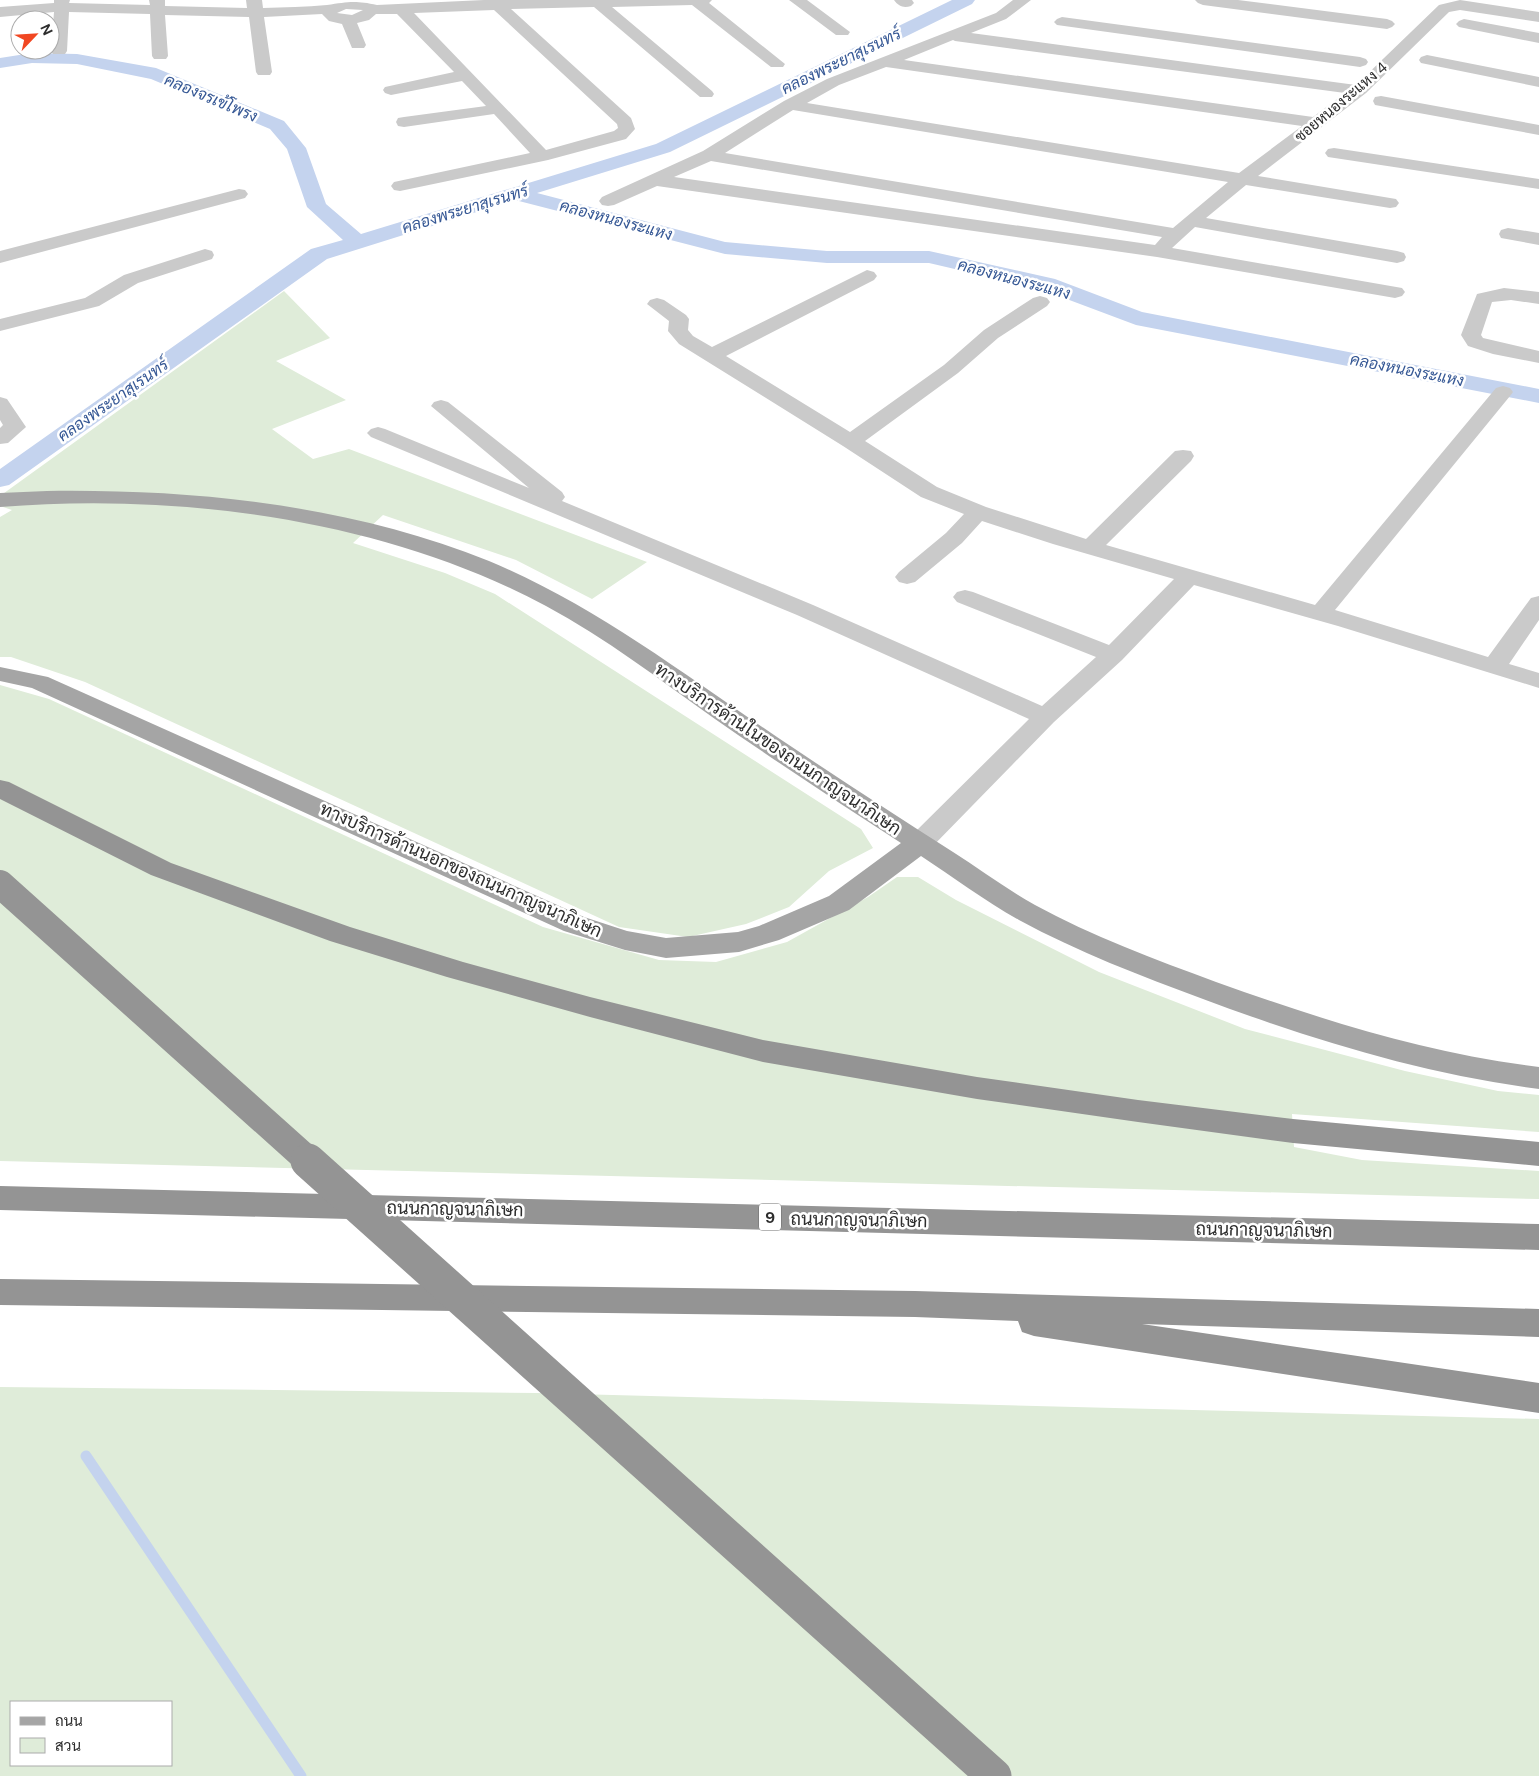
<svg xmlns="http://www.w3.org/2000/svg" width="1539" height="1776" viewBox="0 0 1539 1776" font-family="'DM Sans',Sarabun,sans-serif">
<rect width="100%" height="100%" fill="#fff"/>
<path fill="#dfecd9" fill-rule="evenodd" d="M284 291 330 338 276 361 346 400 272 429 313 459 349 449 647 562 592 599 516 560 383 515 353 543 445 573 495 594 861 829 873 848 829 871 789 907 746 924 688 937 619 927 85 682 11 657H0V517L12 510 0 506V496Z
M0 685 49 699 543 927 659 960 716 962 787 942 868 897 897 877H918L956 900 1099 972 1245 1029 1405 1071 1498 1091 1539 1095V1132L1292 1114 1294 1147 1362 1160 1539 1171V1199L0 1161Z
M0 1387 537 1393 1539 1419V1776H0ZM11 1702H171V1765H11Z"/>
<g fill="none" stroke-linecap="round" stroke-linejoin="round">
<path stroke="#c4d3ee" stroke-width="11" d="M86 1456 301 1776"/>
<path fill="#c4d3ee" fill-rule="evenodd" d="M952 0H975L972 4 670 152 537 193 725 242 827 251H929L1055 279 1142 312 1539 389V403L1136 325 1040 289 929 263H827L725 254 515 200 327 259 9 485 0 487V469L311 249 343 240 307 207 287 149 270 129 151 79 77 64 32 63 0 68V58L32 53 77 54 156 68 284 121 306 148 326 204 361 234 656 144Z"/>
<path fill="#cacaca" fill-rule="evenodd" d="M54 0H70L69 3 150 5 149 0H165V6L247 8 246 0H262L263 8C284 7 306 7 327 5 347 2 355 0 377 5L484 0H712L709 3 785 64 783 67H771L692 5 612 7 712 91 714 94 712 97H700L594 7 511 9 631 118 635 129 626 139 548 160 400 191 394 190 391 186 394 182 530 153 494 114 404 127 398 126 396 122 398 118 404 117 486 106 462 81 391 95 385 93 383 90 385 87 454 72 397 14H376L369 20 357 23 366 45 364 48H352L342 24 329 21 322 14 264 17 272 72 270 75H258L256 72 249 17 165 15 168 56 166 59H154L152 56 150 14 69 12 67 51 65 54H53L51 51 54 12 0 17V7L54 3ZM346 9 363 10 352 15 337 13ZM494 10 617 124 618 128 614 131 546 150 414 13Z
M789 0H807L850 32 848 35H836Z
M894 0H912L914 3 911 6C904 8 899 7 894 0Z
M1013 0H1031L1006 19 971 33 1356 85 1439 5 1460 0 1539 12V22L1460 10 1449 12 1366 93 1258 176 1396 199 1399 203 1396 207 1390 208 1246 185 1206 218 1397 251 1404 253 1406 257 1404 261 1397 263 1195 227 1172 248 1402 288 1405 292 1402 296 1395 298 1157 257 657 186 614 205 608 206 602 205 599 201 602 197 703 151 784 101 827 79 996 13ZM953 40 955 41 1345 93 1313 117 904 60ZM886 67 1302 126 1239 173 807 103 839 85ZM793 110 1228 182 1173 228 725 153ZM711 161 1162 237 1155 245 674 177Z
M1195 0H1238L1387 19 1392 21 1395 24 1392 27 1387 29 1203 5 1198 3Z
M1062 17 1360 57 1366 59 1368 62 1366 65 1360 67 1057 25 1054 22 1057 19Z
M1464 19 1539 33V43L1459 27 1456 24 1459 21Z
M1427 55 1539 77V87L1421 63 1419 60 1421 57Z
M1381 96 1539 125V135L1375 105 1373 101 1375 97Z
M1334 148 1539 179V189L1328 157 1325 153 1328 149Z
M239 189 245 190 248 194 245 198 0 263V251Z
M1508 228 1539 233V245L1501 238 1499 234 1501 230Z
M205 249 212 251 214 255 212 259 138 283 99 306 0 331V319L85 298 124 275Z
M867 270 874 272 877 276 874 280 726 356 850 432 944 365 984 330 1033 298 1040 296 1047 298 1050 302 1047 306 998 338 958 373 865 441 937 487 986 507 1086 539 1175 451 1183 450 1191 451 1194 456 1191 461 1106 545 1315 605 1496 388 1503 386 1510 388 1513 392 1510 396 1335 610 1488 657 1531 598 1539 596V620L1509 664 1539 673V688L1338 626 1194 585 1122 660 1054 722 930 849 920 852 910 849 907 843 910 837 1029 719 797 615 371 437 367 433 371 429 378 427 385 429 529 488 431 406 434 402 441 400 448 402 562 492 565 497 562 501 813 605 1042 706 1096 657 957 602 953 597 957 592 965 590 973 592 1109 645 1174 579 1053 544 982 521 962 543 915 582 907 584 899 582 895 577 899 572 946 533 964 514 921 497 843 446 679 344 668 331 669 321 647 304 650 300 657 298 664 300 686 315 689 319 688 330 693 336 712 347Z
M1504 288 1539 292V304L1511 300 1492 302 1481 335 1483 338 1539 351V363L1493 354 1468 346 1461 335 1477 294Z
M0 397 7 399 26 427 8 443 0 444V428L3 425 0 420Z"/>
<path fill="#a5a5a5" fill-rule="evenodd" d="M47 491C196 489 350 505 489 561 600 607 695 683 795 749 847 784 900 818 953 852 980 869 1006 889 1035 905 1092 936 1154 959 1216 982 1323 1020 1425 1053 1539 1067V1089C1423 1074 1313 1040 1203 999 1141 976 1078 952 1019 920 985 901 953 877 921 856L849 910 779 940 739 952 666 958 625 950 564 931 32 688 0 681V667L48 677 584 917 627 931 666 938 738 932 759 926 829 896 901 843C839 803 777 762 715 719 660 680 606 638 546 606 386 520 180 492 0 507V493Z"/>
<path fill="#949494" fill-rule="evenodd" d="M0 780 9 782 171 863 350 927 463 962 590 997 763 1040 977 1077 1138 1100 1293 1119 1539 1142V1166L1293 1143 1138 1122 977 1099 763 1062 590 1017 447 977 330 941 151 875 0 799Z
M0 1186 1539 1224V1250L0 1210Z
M0 1279 915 1291 1539 1309V1337L1142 1324 1539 1383V1413L1034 1336 1022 1332 1018 1321 915 1317 0 1305Z"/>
<path stroke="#949494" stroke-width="28" d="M0 884 310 1162"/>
<path stroke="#949494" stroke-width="35" d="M308 1161 994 1776"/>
</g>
<g text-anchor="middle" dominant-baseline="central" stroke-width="5" stroke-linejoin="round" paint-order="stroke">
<g font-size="15" fill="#2d2d2d" stroke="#fff">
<text transform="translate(1341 102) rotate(-40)">ซอยหนองระแหง 4</text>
</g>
<g font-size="16" font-style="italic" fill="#365895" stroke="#fff">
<text transform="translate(841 61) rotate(-26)">คลองพระยาสุเรนทร์</text>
<text transform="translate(211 98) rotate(23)">คลองจรเข้โพรง</text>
<text transform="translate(465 209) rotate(-17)">คลองพระยาสุเรนทร์</text>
<text transform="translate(616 220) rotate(15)">คลองหนองระแหง</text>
<text transform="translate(1014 279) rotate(15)">คลองหนองระแหง</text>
<text transform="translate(1407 370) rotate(11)">คลองหนองระแหง</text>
<text transform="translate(113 400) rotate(-35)">คลองพระยาสุเรนทร์</text>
</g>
<rect fill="#fff" stroke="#6c6c6c" stroke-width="1" x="759" y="1203.5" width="22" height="27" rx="4"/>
<g font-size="16" font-weight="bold" fill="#2d2d2d">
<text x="770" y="1217">9</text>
</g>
<g font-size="18" fill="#2d2d2d" stroke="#fff">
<text transform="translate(778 749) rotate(34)">ทางบริการด้านในของถนนกาญจนาภิเษก</text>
<text transform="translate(461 870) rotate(24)">ทางบริการด้านนอกของถนนกาญจนาภิเษก</text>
<text transform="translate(455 1209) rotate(1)">ถนนกาญจนาภิเษก</text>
<text transform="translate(859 1220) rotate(1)">ถนนกาญจนาภิเษก</text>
<text transform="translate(1264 1230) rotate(1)">ถนนกาญจนาภิเษก</text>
</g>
</g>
<rect x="10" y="1701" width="162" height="65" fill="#ffffff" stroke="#ababab"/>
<rect x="20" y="1717" width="25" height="8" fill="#a5a5a5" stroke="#ababab"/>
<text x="55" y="1726" font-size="15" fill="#2d2d2d">ถนน</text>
<rect x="20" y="1738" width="25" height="15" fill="#dfecd9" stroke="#ababab"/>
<text x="55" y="1751" font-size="15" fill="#2d2d2d">สวน</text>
<g transform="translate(35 35) rotate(65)"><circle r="24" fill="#ffffff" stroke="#ababab"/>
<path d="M0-4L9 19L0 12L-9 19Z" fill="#f14722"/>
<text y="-8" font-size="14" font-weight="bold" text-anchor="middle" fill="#2d2d2d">N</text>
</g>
</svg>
